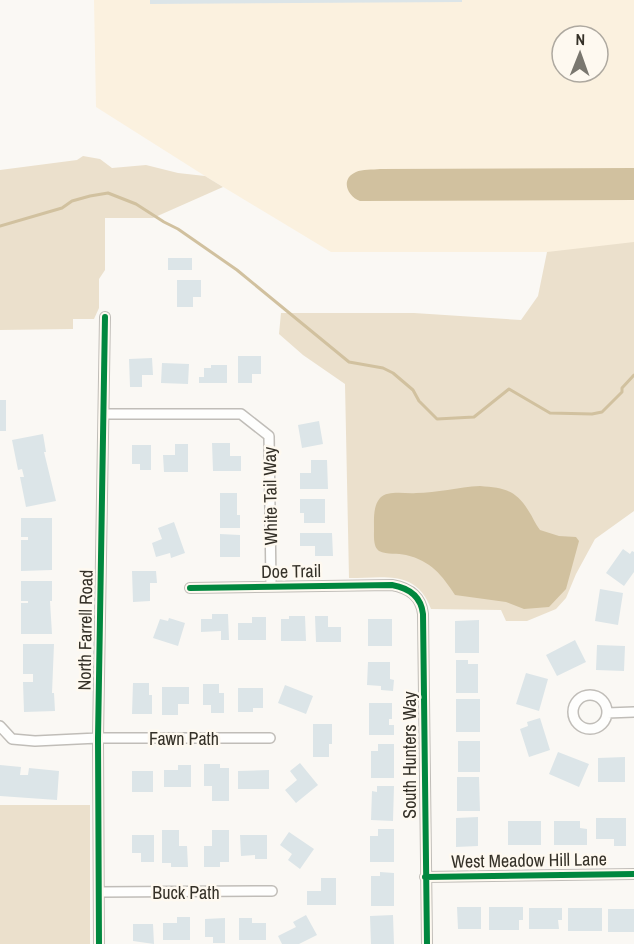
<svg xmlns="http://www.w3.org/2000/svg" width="634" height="944" viewBox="0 0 634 944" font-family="'Archivo Narrow',sans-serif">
<rect width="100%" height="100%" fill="#faf8f4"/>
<path fill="#fbf1df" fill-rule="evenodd" d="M94 0H634V252H331L205 176 96 107ZM562 36H598V72H562Z"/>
<path fill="#ebe0cc" d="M83 156 100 159 112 168 146 165 178 173 205 176 223 187 153 218H105V270L99 279V308L94 319H73V329L0 330V170L77 160Z
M634 242V511L595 539 576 574 566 598 556 609 527 621H506L501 610 431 609C417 569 383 578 349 578L345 384 303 355 279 334 281 313H414L521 320 538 296 547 252Z
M0 805H90V944H0Z"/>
<path fill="#d1c19f" d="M634 168V200L360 201C347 196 340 179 356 172 362 169 373 170 380 169Z
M480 486C503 488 515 489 528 510 533 517 535 524 540 530L559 536 576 537 579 541 566 589 549 607 524 609 506 602 455 595C442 575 431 561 406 555 398 553 387 555 379 551 373 547 374 536 374 529 374 519 373 506 380 498 388 490 405 494 416 493 437 493 458 487 480 486Z"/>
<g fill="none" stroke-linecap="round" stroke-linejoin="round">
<path stroke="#d1c19f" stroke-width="3" d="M0 226 62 208 72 201 90 196 108 193 136 204 164 222 178 229 237 270 349 362 383 368 393 373 413 390 419 401 437 419 474 417 509 389 550 413 592 414 602 412 622 392V388L634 375"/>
</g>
<path fill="#dce5e8" d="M150 0H462V2L150 4Z
M168 258H192V270H168Z
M177 280H201V297H193V307H177Z
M238 356H261V374H252V383H238Z
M152 358 153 375H142V387H130L129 359Z
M162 363 189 364 188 384 161 383Z
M211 365H227V383H199V377H204V368H211Z
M0 400H6V431H0Z
M319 421 323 444 302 448 298 425Z
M43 434 46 452H44L56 501 26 507 20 477H24L22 469 18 470 12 440Z
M212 443H230V456H241V471H213Z
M175 444H188V472H164L163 455H175Z
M132 445H151V470H140V464H132Z
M311 460H327L328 489H300V473H311Z
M220 493H237V515H240V528H220Z
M300 499H325V523H304V513H300Z
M21 518H52V570L21 571V540H28V537H21Z
M174 522 185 553 171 558 170 553 156 557 152 543 162 539 158 528Z
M300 533H332L333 556H315V546H300Z
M220 534 240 535V557H220Z
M623 549 630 554 632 551 634 552V572L624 586 606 573Z
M132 571H156L157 583H150V601L133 602Z
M21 581H52V601H50L52 634H21V603H28V601H21Z
M600 589 623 593 618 625 595 621Z
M212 614H228L229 640H221V631L201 632V619H212Z
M289 616H305L306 641H281V619H289Z
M315 616H328V627H341V642H316Z
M252 617H266V640H238V623H252Z
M169 618 185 623 178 646 153 638 160 619 168 621Z
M368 619H392V646H368Z
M479 620V653H455V621Z
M575 640 586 662 557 676 546 655Z
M23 644H54L52 693H54L55 711 24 712 23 682H33V674H23Z
M597 645 625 646 624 671 596 670Z
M456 660H468V664H478V693H456Z
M368 662H390V679L394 680 393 691 381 690V686L367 685Z
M526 673 548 679 539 711 516 704Z
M133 683H149V695H152V714H132Z
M203 684H219V693H224V713H211V705H203Z
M285 685 313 696 306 714 278 703Z
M162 687H189V704H178V715H162Z
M238 688H263V708H253V712H238Z
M456 699H480V732H456Z
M369 703H392V719H389V725H394V735H369Z
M540 718 550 750 529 757 520 729 528 726 527 722Z
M313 724H332V744H329V757H313Z
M458 741H480V772H458Z
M378 744H394V778H371V751H378Z
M558 752 589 764 579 787 549 774Z
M625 757V782H598V758Z
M300 763 318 785 296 803 285 790 297 780 290 771Z
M204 764H220V768H229V801H212V786H204Z
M0 765 21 767 20 775H28L29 768 59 771 57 800 0 796Z
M178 765H191V787H164V770H178Z
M269 770V789H238V771Z
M132 771H153V792H132Z
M457 777H479L480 811H457Z
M377 786H394L393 821 371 820 372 791 377 792Z
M478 817V846L456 847V818Z
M596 818H626V846H614V839H596Z
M508 821H541V845H508Z
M554 821H580V828L587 829V845H554Z
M378 829H394V862H370V836H378Z
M162 830H179V846H187L188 867H171V863H162Z
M212 830H229V862H220V867H204V846H212Z
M289 832 314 849 300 869 288 860 292 854 280 845Z
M132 835H154V862H141V853H132Z
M240 835H267V859H255V855L241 856Z
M380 872 394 873V906H371V876H380Z
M321 878H336V905H307V891H321Z
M457 907H481V929H458Z
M489 907H523V920H519V930H489Z
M529 908H562V920H558L559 929H529Z
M568 908H602V931H568Z
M608 909H634V932H608Z
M306 915 317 935 299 944H282L278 936 296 927 293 922Z
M393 915 394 944H371L370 916Z
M177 917H190V940H163V923H177Z
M225 918V943H213V937H205V919Z
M239 918H252V923H266V940H239Z
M133 924H153L154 944 133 941Z"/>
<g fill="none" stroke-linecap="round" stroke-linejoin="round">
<g stroke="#c0bdb8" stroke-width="12">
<path id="street" d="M104 414H241L269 436 271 586
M190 588 392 585C409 588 421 596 423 614L427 944
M573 712a17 17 0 1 1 34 0a17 17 0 1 1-34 0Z
M607 713 634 712
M0 726 12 739 35 741 98 738H270
M425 877 634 874
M99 892 272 891
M99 944 98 738 105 317"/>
</g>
<use href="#street" stroke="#fefefd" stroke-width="9"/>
<g stroke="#fef9f0" stroke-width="10">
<path id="cycleway" d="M190 588 392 585C409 588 421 596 423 614L427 944
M425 877 634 874
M99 944 98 738 105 317"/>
</g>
<use href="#cycleway" stroke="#00873e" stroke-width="6"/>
</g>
<g text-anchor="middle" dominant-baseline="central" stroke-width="5" stroke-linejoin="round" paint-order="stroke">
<g font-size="18" fill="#353128" stroke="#fef9f0">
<text transform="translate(270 496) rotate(-91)">White Tail Way</text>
<text transform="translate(291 571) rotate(-1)">Doe Trail</text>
<text transform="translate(85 630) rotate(-89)">North Farrell Road</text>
<text x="184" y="738">Fawn Path</text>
<text transform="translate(409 755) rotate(-90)">South Hunters Way</text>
<text transform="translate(529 860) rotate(-1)">West Meadow Hill Lane</text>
<text x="186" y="892">Buck Path</text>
</g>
</g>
<g transform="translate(580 54) rotate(1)"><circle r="28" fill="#fef9f0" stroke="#aea9a0" stroke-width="1.5"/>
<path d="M0-4.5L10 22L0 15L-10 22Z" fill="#7a776f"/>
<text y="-9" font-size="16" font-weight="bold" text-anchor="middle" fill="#353128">N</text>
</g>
</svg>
